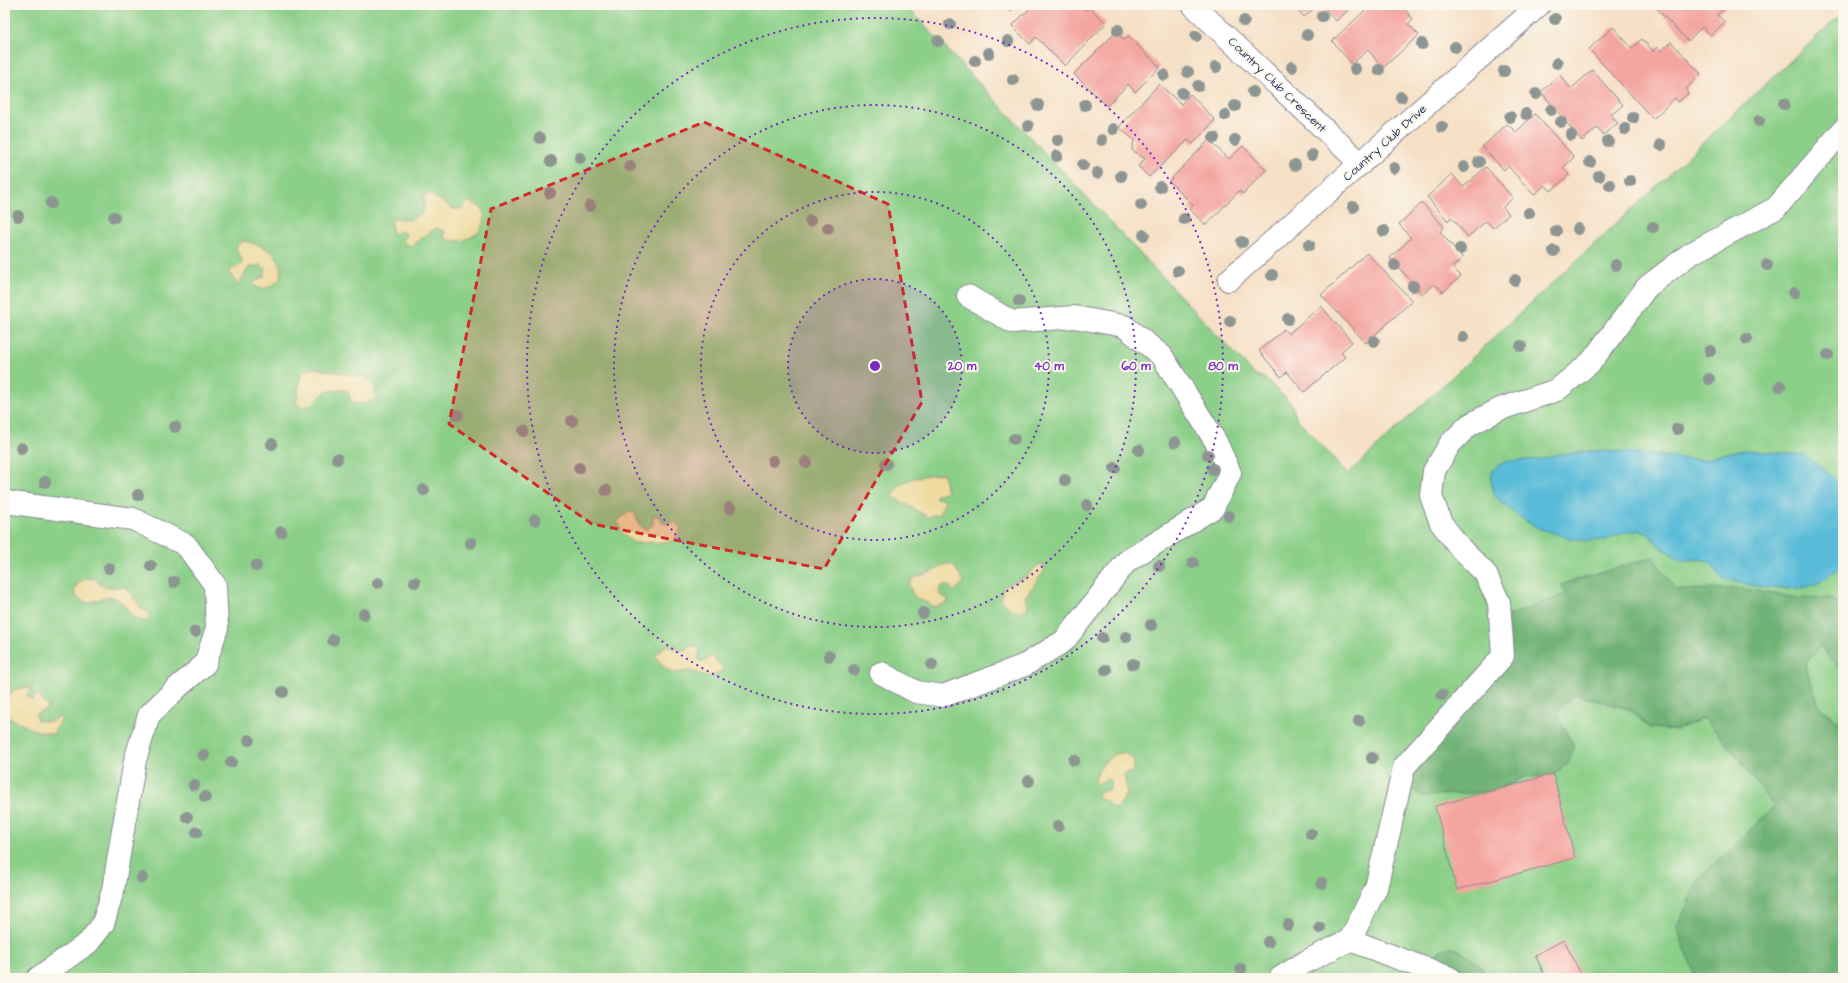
<svg xmlns="http://www.w3.org/2000/svg" width="1848" height="983" viewBox="0 0 1848 983" font-family="'Architects Daughter',sans-serif">
<rect width="100%" height="100%" fill="#fbf7ec"/>
<filter id="ink" filterUnits="userSpaceOnUse"><feTurbulence type="fractalNoise" baseFrequency=".025" numOctaves="2"/><feDisplacementMap in="SourceGraphic" scale="8" xChannelSelector="R" yChannelSelector="G"/><feConvolveMatrix kernelMatrix="1 2 1 2 8 2 1 2 1" color-interpolation-filters="sRGB"/></filter>
<filter id="wash" filterUnits="userSpaceOnUse"><feTurbulence type="fractalNoise" baseFrequency=".012" numOctaves="4" result="noise"/><feDisplacementMap in="SourceGraphic" scale="16" xChannelSelector="R" yChannelSelector="G"/><feGaussianBlur stdDeviation="0.9" result="paint"/><feColorMatrix in="noise" values="0 0 0 0 0 0 0 0 0 0 0 0 0 0 0 0 0 1.4 0 .05"/><feComposite in="paint" operator="in"/></filter>
<g filter="url(#wash)">
<rect width="100%" height="100%" fill="#f6e0c6"/>
<path fill="#8bcf88" stroke="#537f73" d="M5 5H905L1255 375 1264 378 1291 403 1297 419 1348 474 1843 12V978H5Z"/>
<path fill="#70b274" stroke="#467069" d="M1653 557 1676 590 1738 588 1798 598H1831L1843 608V672L1820 646 1805 665 1820 708 1843 724V978H1696L1677 928 1698 880 1774 807 1735 754 1704 718 1676 730 1650 728 1629 709 1575 695 1562 706 1558 715 1574 747 1568 764 1553 774 1541 777 1526 776 1510 785 1487 792 1421 796 1407 785 1409 772 1495 675 1507 616 1566 594 1560 585Z
M1450 947C1470 954 1477 960 1489 978H1421L1440 950Z"/>
<path fill="#eeda9e" stroke="#84847e" d="M430 194 454 209 462 208 467 201 481 207C496 228 463 249 444 238V231L436 228 411 246 406 245 403 241 406 234 400 231 396 234H393L391 222 393 218 409 220 422 213 424 208V195Z
M243 241C265 245 285 254 280 279 273 286 261 294 253 284L254 282 264 277 266 269 259 265 249 267 238 285 229 273 231 270 241 264 242 260 236 248 238 244Z
M314 368 368 378C385 400 373 406 351 403L349 393 345 390 326 391 311 405 301 407 296 403C299 392 298 378 304 370Z
M943 473 947 492 937 494 935 498 944 499 945 501 939 515H933L927 518 926 516 892 496C901 476 925 476 943 473Z
M630 512 635 513 639 524 645 530 653 525V515L657 516 664 524 674 522 680 526 679 535 669 542 634 543 622 533 618 523 620 518Z
M945 564H953L964 582 953 592 950 587 944 585 940 588V595L948 599V602L936 607 914 597 909 585 913 578 934 571Z
M1038 565H1042L1045 570 1025 597 1028 608C1017 617 1009 608 1001 600 1003 581 1010 585 1024 578 1029 575 1034 569 1038 565Z
M86 578 96 579 100 585 107 587H128L127 591 134 596V599L137 600 139 606 149 613 148 621C126 623 127 597 110 597 103 597 95 601 88 603L77 598 74 592 78 583Z
M666 645 681 651 693 645 700 650 698 659 700 661H706L711 655 724 669C706 681 711 676 693 672 688 670 682 672 677 673 668 673 661 663 655 656Z
M30 687 31 689 27 696 29 698 32 700 39 693 42 700 48 706 47 709 36 714 37 720 50 722 59 717 62 719 53 734 34 730 5 716V699L10 696 14 689Z
M1118 753H1125L1134 759V771L1132 773 1127 772 1124 774 1127 791 1123 801 1116 808 1111 807 1106 801 1097 797 1098 793 1110 789 1112 782 1107 779 1098 784 1095 781C1097 769 1107 757 1118 753Z"/>
<path fill="#59bbd8" stroke="#3a759b" d="M1747 450 1805 455 1843 485V561C1837 570 1826 580 1815 584 1793 594 1748 586 1725 579 1717 576 1718 572 1713 566 1706 557 1692 559 1682 561L1658 545 1647 532 1640 530 1624 533 1605 540 1588 541 1572 539 1538 528 1515 514 1498 499 1493 493 1491 480 1492 472 1496 467 1508 461 1543 459 1559 454 1590 451H1607L1703 460 1731 452Z"/>
<g id="blocks">
<path fill="#f4a5a0" d="M1005 5H1017L1011 11Z
M1033 5H1080L1086 10 1089 7 1106 23 1065 66 1036 37 1030 44 1012 26Z
M1294 5H1318L1304 17Z
M1321 5H1354L1336 21Z
M1371 5H1391L1396 10 1401 5 1413 19 1408 24 1419 35 1383 68 1368 50 1352 64 1332 41Z
M1653 5H1728L1717 15 1725 22 1711 35 1702 27 1688 41Z
M1613 27 1632 48 1642 39 1653 51 1657 47 1661 51 1671 42 1701 74 1686 89 1688 94 1678 102 1675 98 1653 119 1589 49Z
M1116 32 1124 40 1128 36 1160 67 1135 92 1128 84 1107 106 1074 74Z
M1592 70 1623 105 1611 115 1618 123 1603 135 1597 128 1582 141 1541 92 1560 75 1571 89Z
M1159 84 1181 104 1190 94 1215 120 1193 144 1188 140 1149 177 1138 166 1145 159 1132 150 1134 140 1119 127Z
M1535 114 1574 157 1563 168 1569 175 1551 191 1545 185 1534 195 1508 166 1504 170 1482 147 1507 124 1516 132Z
M1209 140 1229 159 1243 146 1266 170 1243 194 1239 191 1206 225 1189 209 1193 205 1169 181Z
M1486 167 1513 198 1503 207 1509 214 1493 228 1486 221 1468 237 1451 217 1448 221 1427 197 1452 174 1463 187Z
M1422 203 1444 227 1440 232 1463 258 1452 267 1461 276 1443 292 1435 284 1423 294 1390 258 1411 238 1399 224Z
M1367 253 1412 301 1366 343 1321 295Z
M1321 306 1352 342 1341 352 1345 357 1304 392 1287 372 1281 377 1259 351 1284 329 1288 334Z
M1553 774 1575 858 1457 890 1435 806Z
M1564 940 1583 978H1546L1535 955Z"/>
</g>
</g>
<g filter="url(#ink)">
<use href="#blocks" fill-opacity="0" stroke="#888892" stroke-width="1"/>
<g fill="none" stroke-linecap="round" stroke-linejoin="round">
<g stroke="#888892" stroke-width="24">
<path id="minor" d="M1193 5 1361 164
M1229 280 1539 5
M5 502 133 519 186 545 215 585 217 628 205 664 178 687 149 715 135 760 113 890 103 924 88 943 38 978
M881 673 916 692 943 696 1025 665 1064 641 1127 561 1213 508 1230 473 1216 442 1162 356 1124 326 1074 317 1012 322 968 296
M1350 940 1450 978
M1280 978 1307 961 1350 940 1376 888 1404 767 1503 656 1499 602 1485 573 1461 549 1441 523 1431 496 1434 471 1450 444 1469 425 1500 409 1557 390 1591 362 1647 287 1690 254 1776 208 1843 130"/>
</g>
<use href="#minor" stroke="#fff" stroke-width="22"/>
</g>
<g fill="#8d9592">
<circle cx="1322" cy="16" r="6"/>
<circle cx="1555" cy="19" r="6"/>
<circle cx="1244" cy="21" r="6"/>
<circle cx="950" cy="24" r="6"/>
<circle cx="1118" cy="30" r="6"/>
<circle cx="1307" cy="35" r="6"/>
<circle cx="1196" cy="36" r="6"/>
<circle cx="938" cy="41" r="6"/>
<circle cx="1008" cy="41" r="6"/>
<circle cx="1422" cy="44" r="6"/>
<circle cx="1455" cy="47" r="6"/>
<circle cx="989" cy="53" r="6"/>
<circle cx="975" cy="61" r="6"/>
<circle cx="1557" cy="63" r="6"/>
<circle cx="1216" cy="67" r="6"/>
<circle cx="1292" cy="67" r="6"/>
<circle cx="1355" cy="69" r="6"/>
<circle cx="1379" cy="70" r="6"/>
<circle cx="1504" cy="71" r="6"/>
<circle cx="1188" cy="72" r="6"/>
<circle cx="1164" cy="75" r="6"/>
<circle cx="1013" cy="80" r="6"/>
<circle cx="1198" cy="86" r="6"/>
<circle cx="1253" cy="92" r="6"/>
<circle cx="1182" cy="93" r="6"/>
<circle cx="1536" cy="94" r="6"/>
<circle cx="1401" cy="97" r="6"/>
<circle cx="1784" cy="104" r="6"/>
<circle cx="1038" cy="105" r="6"/>
<circle cx="1085" cy="105" r="6"/>
<circle cx="1235" cy="106" r="6"/>
<circle cx="1551" cy="110" r="6"/>
<circle cx="1526" cy="114" r="6"/>
<circle cx="1225" cy="115" r="6"/>
<circle cx="1510" cy="117" r="6"/>
<circle cx="1633" cy="118" r="6"/>
<circle cx="1759" cy="121" r="6"/>
<circle cx="1561" cy="122" r="6"/>
<circle cx="1028" cy="126" r="6"/>
<circle cx="1442" cy="127" r="6"/>
<circle cx="1113" cy="129" r="6"/>
<circle cx="1625" cy="129" r="6"/>
<circle cx="1571" cy="135" r="6"/>
<circle cx="540" cy="138" r="6"/>
<circle cx="1214" cy="138" r="6"/>
<circle cx="1058" cy="140" r="6"/>
<circle cx="1102" cy="140" r="6"/>
<circle cx="1235" cy="140" r="6"/>
<circle cx="1608" cy="141" r="6"/>
<circle cx="1661" cy="145" r="6"/>
<circle cx="1312" cy="155" r="6"/>
<circle cx="1057" cy="156" r="6"/>
<circle cx="580" cy="158" r="6"/>
<circle cx="551" cy="161" r="6"/>
<circle cx="1479" cy="162" r="6"/>
<circle cx="1590" cy="162" r="6"/>
<circle cx="1083" cy="165" r="6"/>
<circle cx="1295" cy="165" r="6"/>
<circle cx="630" cy="166" r="6"/>
<circle cx="1464" cy="167" r="6"/>
<circle cx="1394" cy="168" r="6"/>
<circle cx="1097" cy="173" r="6"/>
<circle cx="1121" cy="176" r="6"/>
<circle cx="1599" cy="176" r="6"/>
<circle cx="1630" cy="181" r="6"/>
<circle cx="1610" cy="185" r="6"/>
<circle cx="1160" cy="187" r="6"/>
<circle cx="550" cy="193" r="6"/>
<circle cx="51" cy="203" r="6"/>
<circle cx="1141" cy="205" r="6"/>
<circle cx="590" cy="206" r="6"/>
<circle cx="1353" cy="207" r="6"/>
<circle cx="1529" cy="213" r="6"/>
<circle cx="18" cy="216" r="6"/>
<circle cx="114" cy="217" r="6"/>
<circle cx="1184" cy="219" r="6"/>
<circle cx="810" cy="221" r="6"/>
<circle cx="1653" cy="227" r="6"/>
<circle cx="828" cy="228" r="6"/>
<circle cx="1578" cy="229" r="6"/>
<circle cx="1384" cy="231" r="6"/>
<circle cx="1556" cy="231" r="6"/>
<circle cx="1144" cy="235" r="6"/>
<circle cx="1242" cy="242" r="6"/>
<circle cx="1309" cy="245" r="6"/>
<circle cx="1460" cy="249" r="6"/>
<circle cx="1554" cy="251" r="6"/>
<circle cx="1395" cy="265" r="6"/>
<circle cx="1616" cy="265" r="6"/>
<circle cx="1767" cy="265" r="6"/>
<circle cx="1178" cy="271" r="6"/>
<circle cx="1272" cy="275" r="6"/>
<circle cx="1515" cy="280" r="6"/>
<circle cx="1413" cy="286" r="6"/>
<circle cx="1794" cy="293" r="6"/>
<circle cx="1019" cy="301" r="6"/>
<circle cx="1288" cy="319" r="6"/>
<circle cx="1230" cy="321" r="6"/>
<circle cx="1463" cy="337" r="6"/>
<circle cx="1747" cy="339" r="6"/>
<circle cx="1374" cy="341" r="6"/>
<circle cx="1521" cy="346" r="6"/>
<circle cx="1710" cy="351" r="6"/>
<circle cx="1828" cy="355" r="6"/>
<circle cx="1709" cy="379" r="6"/>
<circle cx="1780" cy="386" r="6"/>
<circle cx="458" cy="415" r="6"/>
<circle cx="572" cy="421" r="6"/>
<circle cx="175" cy="427" r="6"/>
<circle cx="1677" cy="429" r="6"/>
<circle cx="524" cy="431" r="6"/>
<circle cx="1014" cy="439" r="6"/>
<circle cx="1175" cy="442" r="6"/>
<circle cx="272" cy="444" r="6"/>
<circle cx="21" cy="448" r="6"/>
<circle cx="1139" cy="450" r="6"/>
<circle cx="1208" cy="455" r="6"/>
<circle cx="337" cy="459" r="6"/>
<circle cx="773" cy="461" r="6"/>
<circle cx="806" cy="462" r="6"/>
<circle cx="886" cy="464" r="6"/>
<circle cx="579" cy="468" r="6"/>
<circle cx="1115" cy="468" r="6"/>
<circle cx="1213" cy="469" r="6"/>
<circle cx="1065" cy="480" r="6"/>
<circle cx="45" cy="482" r="6"/>
<circle cx="424" cy="490" r="6"/>
<circle cx="606" cy="490" r="6"/>
<circle cx="138" cy="495" r="6"/>
<circle cx="1087" cy="505" r="6"/>
<circle cx="730" cy="508" r="6"/>
<circle cx="1229" cy="516" r="6"/>
<circle cx="535" cy="520" r="6"/>
<circle cx="281" cy="532" r="6"/>
<circle cx="471" cy="543" r="6"/>
<circle cx="1193" cy="563" r="6"/>
<circle cx="151" cy="566" r="6"/>
<circle cx="256" cy="566" r="6"/>
<circle cx="1159" cy="566" r="6"/>
<circle cx="109" cy="568" r="6"/>
<circle cx="174" cy="582" r="6"/>
<circle cx="415" cy="582" r="6"/>
<circle cx="378" cy="583" r="6"/>
<circle cx="923" cy="613" r="6"/>
<circle cx="364" cy="614" r="6"/>
<circle cx="1151" cy="625" r="6"/>
<circle cx="195" cy="632" r="6"/>
<circle cx="1126" cy="637" r="6"/>
<circle cx="1102" cy="638" r="6"/>
<circle cx="333" cy="640" r="6"/>
<circle cx="829" cy="656" r="6"/>
<circle cx="1133" cy="664" r="6"/>
<circle cx="932" cy="665" r="6"/>
<circle cx="854" cy="670" r="6"/>
<circle cx="1106" cy="670" r="6"/>
<circle cx="283" cy="692" r="6"/>
<circle cx="1442" cy="695" r="6"/>
<circle cx="1359" cy="721" r="6"/>
<circle cx="249" cy="740" r="6"/>
<circle cx="204" cy="755" r="6"/>
<circle cx="1372" cy="758" r="6"/>
<circle cx="1074" cy="760" r="6"/>
<circle cx="231" cy="762" r="6"/>
<circle cx="1029" cy="781" r="6"/>
<circle cx="194" cy="785" r="6"/>
<circle cx="205" cy="797" r="6"/>
<circle cx="187" cy="817" r="6"/>
<circle cx="1058" cy="826" r="6"/>
<circle cx="197" cy="832" r="6"/>
<circle cx="1311" cy="834" r="6"/>
<circle cx="142" cy="878" r="6"/>
<circle cx="1322" cy="883" r="6"/>
<circle cx="1288" cy="925" r="6"/>
<circle cx="1320" cy="928" r="6"/>
<circle cx="1268" cy="942" r="6"/>
<circle cx="1241" cy="969" r="6"/>
</g>
</g>
<path fill="#d62828" fill-opacity="0.2" stroke="#d62828" stroke-width="3" stroke-dasharray="8 5" stroke-linejoin="round" d="M704 122 888 204 922 402 824 569 592 524 449 424 491 209Z"/>
<circle cx="875" cy="366" r="87" fill="#7b2cbf" fill-opacity=".12"/>
<g fill="none" stroke="#7b2cbf" stroke-width="2" stroke-dasharray="2 4">
<circle cx="875" cy="366" r="87"/>
<circle cx="875" cy="366" r="174"/>
<circle cx="875" cy="366" r="261"/>
<circle cx="875" cy="366" r="348"/>
</g>
<g text-anchor="middle" dominant-baseline="central" stroke-width="4" stroke-linejoin="round" paint-order="stroke">
<g font-size="12" fill="#1b2f5e" stroke="#fbf7ec">
<text transform="translate(1277 85) rotate(44)">Country Club Crescent</text>
<text transform="translate(1385 143) rotate(-42)">Country Club Drive</text>
</g>
</g>
<circle cx="875" cy="366" r="6" fill="#7b2cbf" stroke="#fbf7ec" stroke-width="2"/>
<g font-size="12" text-anchor="middle" font-weight="bold" fill="#7b2cbf" stroke="#fbf7ec" stroke-width="4" stroke-linejoin="round" paint-order="stroke">
<text x="962" y="370">20 m</text>
<text x="1049" y="370">40 m</text>
<text x="1136" y="370">60 m</text>
<text x="1223" y="370">80 m</text>
</g>
<rect width="1848" height="983" fill="none" stroke="#fbf7ec" stroke-width="20"/>
</svg>
